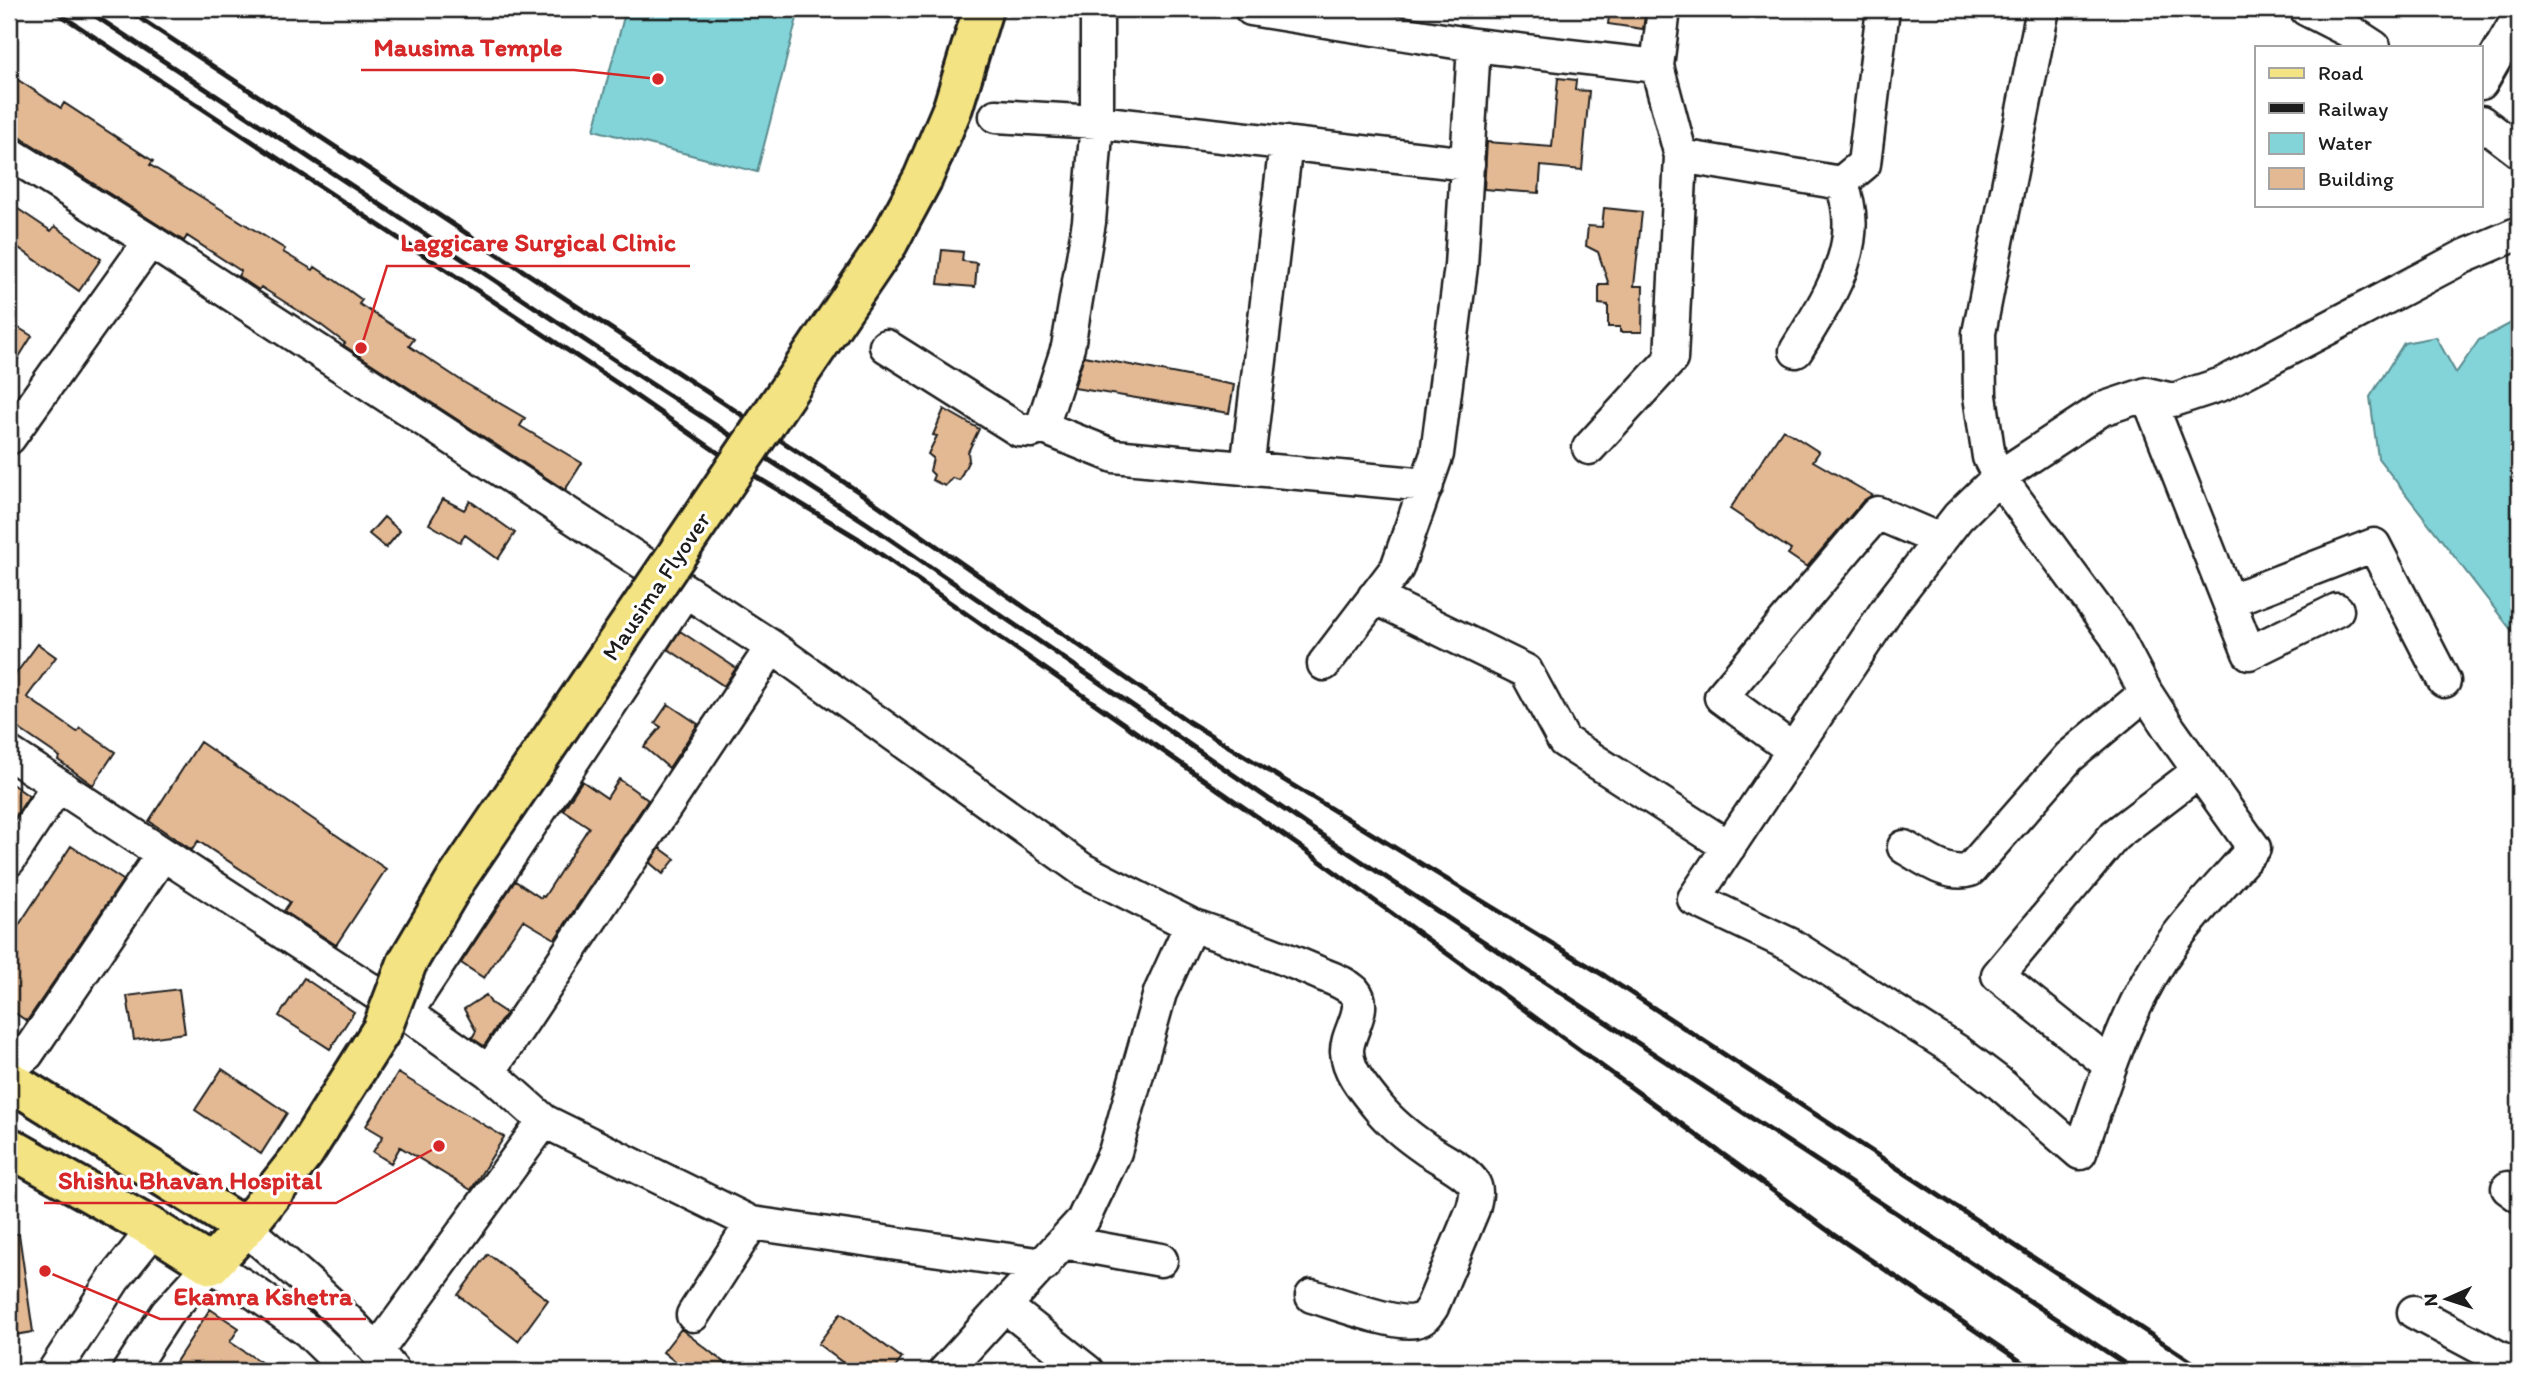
<svg xmlns="http://www.w3.org/2000/svg" width="2528" height="1380" viewBox="0 0 2528 1380" font-family="Itim,sans-serif">
<rect width="100%" height="100%" fill="#fff"/>
<filter id="ink" filterUnits="userSpaceOnUse"><feTurbulence type="fractalNoise" baseFrequency=".0143" numOctaves="2"/><feDisplacementMap in="SourceGraphic" scale="14" xChannelSelector="R" yChannelSelector="G"/><feConvolveMatrix kernelMatrix="1 2 1 2 8 2 1 2 1" color-interpolation-filters="sRGB"/></filter>
<g filter="url(#ink)">
<path fill="#83d4d9" stroke="#5a8a8d" stroke-width="2" d="M626 9H772V11L797 18 757 172 594 130Z
M2519 319V640L2378 458 2370 397 2404 343 2436 337 2456 373 2479 340Z"/>
<path fill="#e3b994" stroke="#1c1c1c" stroke-width="2" d="M1610 9H1646L1643 29 1608 24Z
M9 74 61 108 64 103 153 161 150 165 285 249 283 252 313 270 315 267 336 281 362 300 359 304 414 339 409 346 465 383 525 418 520 426 582 463 565 490 343 345 345 343 321 325 261 287 259 290 238 276 241 271 187 236 184 241 9 130Z
M1558 78 1576 80 1575 90 1589 91 1582 170 1541 166 1539 193 1484 189 1487 142 1552 147Z
M9 203 51 231 55 226 101 259 79 291 9 241Z
M1604 208 1642 212 1634 286H1643L1642 332H1620V327H1608V305L1599 304V285H1609L1598 252 1586 246 1588 226 1602 227Z
M942 250 963 252 962 261 977 263 975 287 938 284Z
M9 322 32 336 9 373Z
M1084 356 1234 385 1229 413 1074 388Z
M944 409 979 429 968 452 969 460 959 480 952 478 945 486 932 480 934 475 930 471 933 458 928 454 937 436 933 435Z
M1783 429 1819 452 1813 461 1872 495 1863 501 1807 567 1788 554 1791 550 1730 509Z
M443 499 464 510 470 501 515 533 498 559 465 535 460 542 429 524Z
M384 517 400 531 386 548 369 534Z
M680 631 736 668 724 686 668 649Z
M38 644 56 657 27 697 77 732 80 728 115 752 93 785 58 760 60 757 9 722V683Z
M668 704 698 724 669 768 644 747 661 727 655 723Z
M200 742 386 869 336 945 284 911 290 902 198 841 192 850 149 821Z
M619 779 648 800 555 939 523 920 484 978 461 963 515 881 541 898 542 896 544 897 589 827 563 810 582 781 607 798Z
M9 782 29 796 9 826Z
M71 846 123 880 27 1021 9 1009V940Z
M660 848 675 859 663 874 650 863Z
M304 978 354 1012 330 1049 279 1016Z
M179 989 185 1033 134 1040 127 996Z
M486 995 491 1003 506 1013 484 1046 472 1038 476 1031 464 1009Z
M222 1069 287 1113 261 1154 195 1110Z
M398 1073 504 1137 471 1190 400 1147 391 1163 373 1152 383 1136 366 1126Z
M9 1234H19L33 1332 9 1336Z
M488 1254 548 1300 518 1341 458 1295Z
M210 1309 239 1328 230 1342 274 1371H170Z
M841 1313 902 1358 893 1371H854L818 1344Z
M681 1329 735 1371H687L663 1352Z"/>
<g fill="none" stroke-linecap="round" stroke-linejoin="round">
<g stroke="#1c1c1c" stroke-width="37">
<path id="minor" d="M1251 9 1474 45
M2043 9 1979 333 1980 396 1989 457 1999 477 2116 636 2146 693 2170 730 2254 848C2227 879 2197 909 2173 942 2127 1004 2105 1081 2080 1153L1998 1082 1957 1051 1791 945 1694 899 1892 602 1958 517 1999 477 2102 409 2147 394 2173 400 2222 384 2463 257 2519 233
M2306 9 2351 32 2374 47
M1657 66 1681 156 1841 183 1864 164 1883 9
M2481 83 2519 17
M996 116 1097 122 1468 164
M2481 122 2519 151
M9 153 150 241 772 647 1083 870 1191 925 1160 993 1115 1152 1083 1220 945 1371
M886 346 1019 430 1032 431 1042 427 1068 347 1089 222 1097 122V9
M1796 351C1826 301 1868 244 1841 183
M2147 394 2249 653 2337 610
M1042 427 1114 456 1427 485
M9 438 150 241
M1589 448 1671 359 1681 156
M1247 469 1286 143
M1374 597 1526 671 1564 741 1729 847
M2229 601 2374 545 2444 681
M1324 664 1397 568 1437 454 1461 266 1474 45 1657 66 1664 9
M1793 750 1721 697 1877 513 1940 540
M9 753 406 1013 489 1072 544 1121 752 1223 1044 1265
M1904 847C1924 858 1947 877 1970 870L2069 757 2146 693
M9 860 58 785
M1191 925C1234 940 1279 955 1321 974 1332 978 1345 983 1354 991 1369 1008 1346 1033 1347 1052 1348 1072 1366 1092 1378 1107 1390 1122 1410 1138 1426 1149 1439 1158 1467 1171 1474 1184 1478 1192 1475 1201 1473 1209L1432 1307C1427 1314 1424 1320 1415 1321 1397 1326 1333 1302 1312 1296
M406 1013 685 591
M2110 1065 1998 975 2115 835 2199 771
M9 1068 27 1054 162 855
M489 1072 772 647
M2508 1188 2519 1196
M245 1228C297 1273 350 1317 393 1371
M1063 1242 1161 1260
M1006 1307 1087 1371
M2414 1312 2519 1368
M693 1315 752 1223
M377 1351 544 1121
M54 1371 114 1279 154 1229
M129 1371 167 1313 211 1265 255 1293 308 1331 349 1371"/>
</g>
<g stroke="#1c1c1c" stroke-width="44">
<path id="major" d="M888 243 923 178 953 107 983 9
M9 1080 245 1228
M9 1147 154 1229 211 1265 245 1228 304 1153 382 1029"/>
</g>
<use href="#minor" stroke="#fff" stroke-width="32"/>
<use href="#major" stroke="#f4e382" stroke-width="38"/>
<path stroke="#1c1c1c" stroke-width="5" d="M52 9 623 387 727 459 859 539 1302 848 1834 1235 2035 1371
M85 9 633 372 868 524 1311 828 2136 1371
M126 9 862 494 1189 722 1605 976 2206 1371"/>
<g stroke="#1c1c1c" stroke-width="44" stroke-linecap="butt">
<path id="major-bridge" d="M382 1029 407 963 456 880 888 243"/>
</g>
<use href="#major-bridge" stroke="#f4e382" stroke-width="38"/>
</g>
</g>
<g text-anchor="middle" dominant-baseline="central" stroke-width="6" stroke-linejoin="round" paint-order="stroke">
<g font-size="24" fill="#1c1c1c" stroke="#fff">
<text transform="translate(656 586) rotate(-56)">Mausima Flyover</text>
</g>
</g>
<path fill="none" stroke="#d62828" stroke-width="2.5" d="M658 79L574 70H361M361 348L387 266H690M439 1146L336 1203H44M45 1271L160 1319H366"/>
<g fill="#d62828" stroke="#fff" stroke-width="2.5">
<circle cx="658" cy="79" r="7"/>
<circle cx="361" cy="348" r="7"/>
<circle cx="439" cy="1146" r="7"/>
<circle cx="45" cy="1271" r="7"/>
</g>
<g font-size="26" text-anchor="middle" font-weight="bold" fill="#d62828" stroke="#fff" stroke-width="6" stroke-linejoin="round" paint-order="stroke">
<text x="468" y="56">Mausima Temple</text>
<text x="538" y="251">Laggicare Surgical Clinic</text>
<text x="190" y="1189">Shishu Bhavan Hospital</text>
<text x="263" y="1305">Ekamra Kshetra</text>
</g>
<rect width="2528" height="1380" fill="none" stroke="#fff" stroke-width="35"/>
<rect x="18" y="18" width="2493" height="1345" fill="none" stroke="#1c1c1c" stroke-width="2.5" filter="url(#ink)"/>
<rect x="2255" y="46" width="228" height="161" fill="#ffffff" stroke="#a4a4a4" stroke-width="2"/>
<rect x="2269" y="68" width="35" height="10" fill="#f4e382" stroke="#a4a4a4" stroke-width="2"/>
<text x="2318" y="80" font-size="21" fill="#1c1c1c">Road</text>
<rect x="2269" y="103" width="35" height="10" fill="#1c1c1c" stroke="#a4a4a4" stroke-width="2"/>
<text x="2318" y="116" font-size="21" fill="#1c1c1c">Railway</text>
<rect x="2269" y="133" width="35" height="21" fill="#83d4d9" stroke="#a4a4a4" stroke-width="2"/>
<text x="2318" y="150" font-size="21" fill="#1c1c1c">Water</text>
<rect x="2269" y="168" width="35" height="21" fill="#e3b994" stroke="#a4a4a4" stroke-width="2"/>
<text x="2318" y="186" font-size="21" fill="#1c1c1c">Building</text>
<g transform="translate(2447 1299) rotate(267)" stroke="#ffffff" stroke-width="5" paint-order="stroke">
<path d="M0-5L12 26L0 18L-12 26Z" fill="#1c1c1c"/>
<text y="-10" font-size="19" font-weight="bold" text-anchor="middle" fill="#1c1c1c">N</text>
</g>
</svg>
